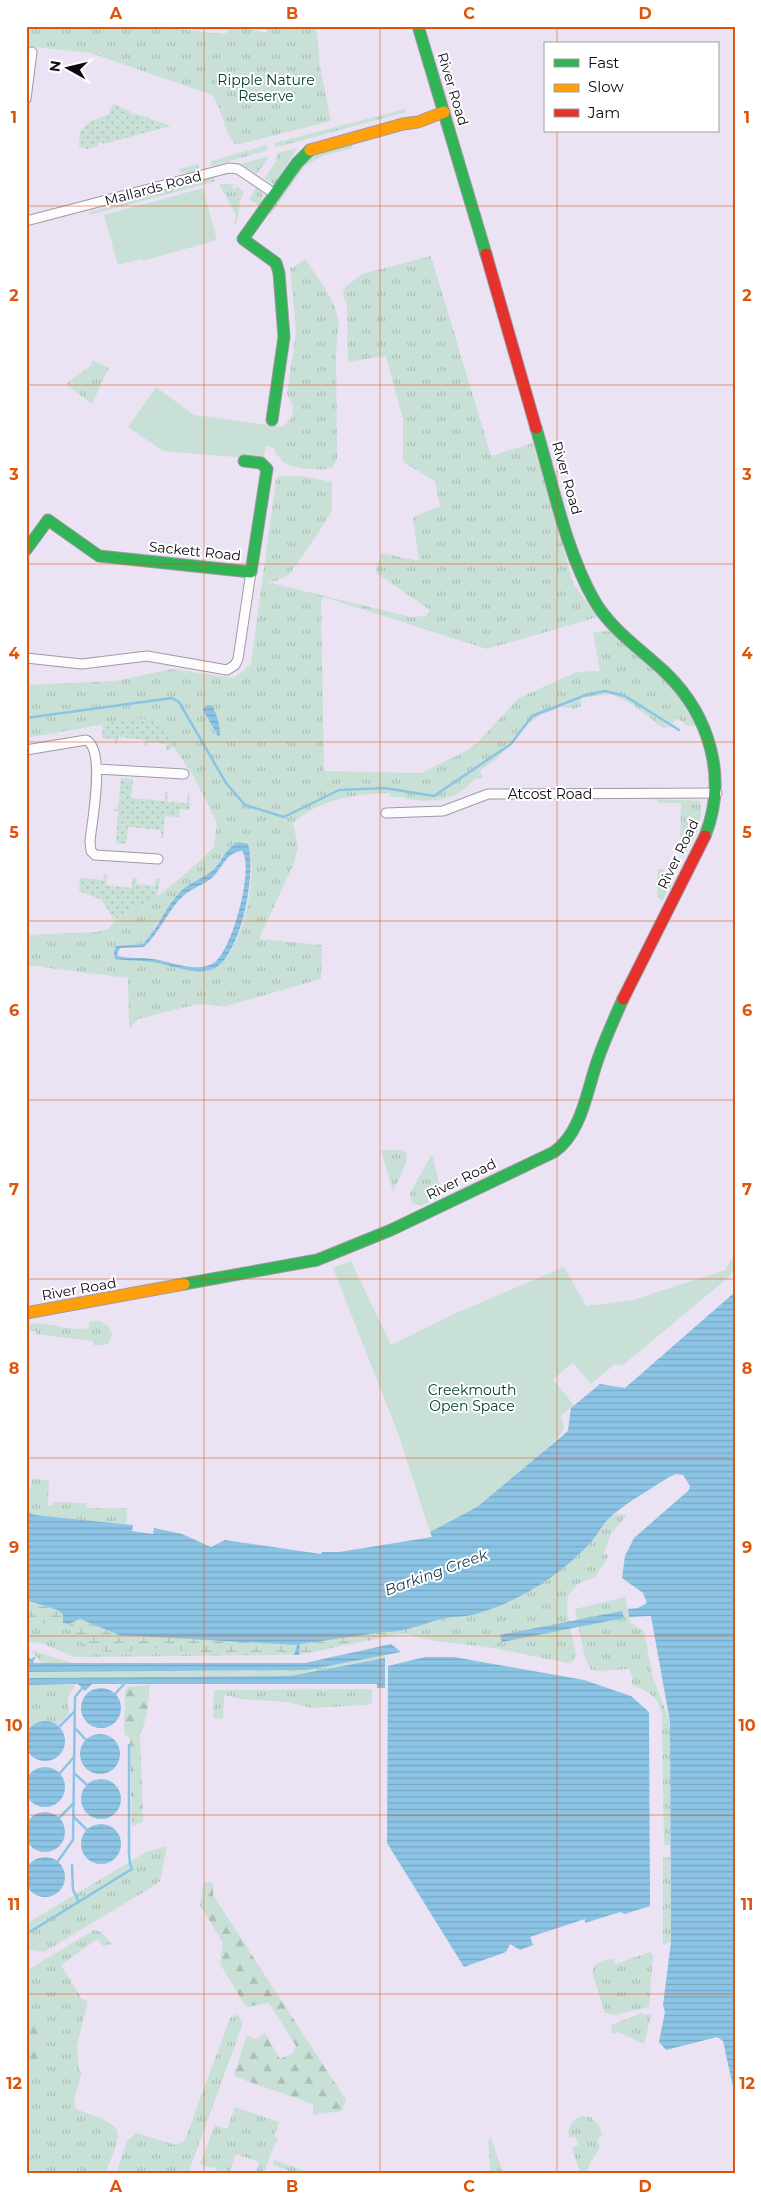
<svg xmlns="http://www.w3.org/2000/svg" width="761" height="2200" viewBox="0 0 761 2200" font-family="Montserrat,sans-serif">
<defs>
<pattern id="grass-tufts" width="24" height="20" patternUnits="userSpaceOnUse" patternTransform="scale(1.25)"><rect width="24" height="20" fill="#c8e0d6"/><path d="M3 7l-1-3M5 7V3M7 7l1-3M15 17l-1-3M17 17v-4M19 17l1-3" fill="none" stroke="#abbfb7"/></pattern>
<pattern id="forest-firs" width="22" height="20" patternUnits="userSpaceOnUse" patternTransform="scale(1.25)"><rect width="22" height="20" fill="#c8e0d6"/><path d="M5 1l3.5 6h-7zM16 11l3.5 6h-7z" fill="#abbfb7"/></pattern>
<pattern id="wetland-marsh" width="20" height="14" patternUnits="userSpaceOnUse" patternTransform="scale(1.25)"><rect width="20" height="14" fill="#c8e0d6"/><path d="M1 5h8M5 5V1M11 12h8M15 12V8" fill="none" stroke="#abbfb7"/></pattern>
<pattern id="garden-dots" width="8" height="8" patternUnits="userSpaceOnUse" patternTransform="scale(1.25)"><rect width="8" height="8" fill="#c8e0d6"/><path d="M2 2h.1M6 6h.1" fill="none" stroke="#abbfb7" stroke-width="1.8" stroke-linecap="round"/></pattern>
<pattern id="water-rules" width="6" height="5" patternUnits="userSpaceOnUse" patternTransform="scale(1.25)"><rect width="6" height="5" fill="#8cc4e5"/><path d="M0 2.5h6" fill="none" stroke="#78a7c4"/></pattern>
</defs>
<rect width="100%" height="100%" fill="#ebe3f4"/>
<path fill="url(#grass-tufts)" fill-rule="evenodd" d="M26 26H149L224 34 235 26 267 33V26H316L320 67 331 121 236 145C223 131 223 110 212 95L91 53 26 46Z
M405 109 406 112 293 143 276 147 274 143Z
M267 145 268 150 212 166 211 161Z
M352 145 353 148 322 156 305 166 271 214 268 212 298 169 313 156Z
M297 148 277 182 273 184 264 179 276 161 277 153Z
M269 156 257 174 241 164Z
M198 164 200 170 187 173H181L179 169Z
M212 177 216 181 90 215 89 212 109 207 111 204Z
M219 184H234L232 187 235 189 237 186 244 192C236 205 242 215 233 228L236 215Z
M257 187 263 195 261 207 249 199Z
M431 256 491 456 533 443 573 583 597 617 487 649 324 597 321 601 324 771 421 773 466 751 477 743 519 698 576 672 600 671 593 632 609 631 671 685 697 726H688L677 718 670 727 663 728 632 704 611 694 581 698V706L574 709 562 707 542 714 531 721 496 759 480 771 483 778 475 779C454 803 435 802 405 799V797H390L389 793C354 794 320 799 293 823L298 846 294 863 259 939 322 945 321 979 226 1006 197 1004 138 1019 129 1029 128 978 26 965V935L97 932 108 929C120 912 143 907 159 895 179 880 197 864 214 847L217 823 195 779 160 726 139 718 26 738V685L115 681 172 669 234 678 251 664 276 480 279 476H302L332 482V511L319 532 289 575 276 581 267 582 411 617 426 616 430 610 375 572 381 553 419 561 413 517 440 506 435 481 403 462V419L386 356 348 362 347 305 343 296 344 288 362 274ZM214 709 220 729 219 738 210 723ZM248 844C258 871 245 935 227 957 222 962 214 967 208 971L151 961 115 958 116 946 143 944 151 935 155 926 190 884 203 878 214 869 222 857Z
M305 259 325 288 334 305 339 322 336 353 337 458 332 468C318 471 295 469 283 462V427L292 417 293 406 287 394 296 332 290 267 293 268Z
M93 360 109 368 92 404 66 384 90 366Z
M658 799 700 801C704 819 695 835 687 852H680L681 803H659Z
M658 869H664V873L672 884 662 901 657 897Z
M381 1150H401L407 1153 406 1163 393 1192Z
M432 1154 442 1196 421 1206 412 1203 410 1193Z
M100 1321 108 1326 112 1334C110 1346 103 1346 93 1345V1341L36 1334V1331H26V1324C47 1320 68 1332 89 1328V1322Z
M32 1479 49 1480 48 1505H53V1502L87 1503 86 1508H127L126 1524 33 1515 26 1510V1486L31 1488Z
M613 1514 627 1515 611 1534 604 1553 609 1556 595 1577 578 1584 568 1596 567 1611 576 1655 573 1661 567 1663 488 1647 435 1641 402 1633 414 1631 415 1626 426 1623 438 1622 443 1618 475 1614 591 1542Z
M625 1597 630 1622 644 1631 653 1678 670 1722V1845H664L662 1716C659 1697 649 1691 632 1685V1676L629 1669 597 1671 590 1669 584 1654 575 1609Z
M63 1623 69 1624 79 1640 119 1653 148 1648 210 1653 262 1652 294 1655 75 1657 43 1644 26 1641V1624Z
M26 1649 76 1664 42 1663 31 1651H26Z
M385 1654V1658L290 1676 26 1678V1672L307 1670Z
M26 1685H75L68 1697 69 1714 57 1725C45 1719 34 1721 26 1733Z
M372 1689V1703L364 1705 311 1708 287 1702 242 1699 224 1695 223 1718 213 1719 214 1690Z
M167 1846 160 1881 152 1887 44 1952 26 1949V1924L146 1852Z
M670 1857 671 1942 663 1945V1858Z
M94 1930 101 1932 112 1944 103 1946 99 1940H96L61 1965 82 1999 88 2001 77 2045 79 2070 82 2072 74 2099 76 2109C126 2128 125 2124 105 2174H45L31 2158 29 2140 26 2135V2068L36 2066 42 2053 43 2026 26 2015V1971Z
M650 1952 653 1955 649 2007 614 2015 605 2013 592 1972 594 1966 604 1960 614 1959 616 1964Z
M641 2013 645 2015 651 2014V2016L644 2044 618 2032 612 2034 611 2025Z
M238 2014 243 2023 188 2174H116L127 2141 136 2133 176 2145 185 2140 230 2018Z
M235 2107 279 2122 274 2137 279 2139C270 2149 270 2165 261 2173H256L259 2162 236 2154 229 2174H219L214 2166 211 2168 200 2164 215 2125 227 2129Z
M582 2116 591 2117 599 2126 602 2134 597 2140 600 2147 586 2171 583 2172 579 2170 572 2148 578 2145 575 2137 569 2138C567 2128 572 2119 582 2116Z
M491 2137 503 2174H491L488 2141Z
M274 2160 308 2172V2174H287L288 2170 273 2165Z"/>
<path fill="url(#forest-firs)" d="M149 1685C149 1703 148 1718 140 1734L143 1822 132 1826 130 1738 124 1734 125 1693 127 1687Z
M204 1882 213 1883V1895L346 2100 342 2111 313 2115V2104L244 2080 234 2075 247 2035 256 2039 265 2033 280 2059 293 2053 296 2046 269 2003 246 2007 220 1964 223 1943 200 1905Z
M26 2015 43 2026 42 2053 36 2066 26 2068Z
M26 2135 29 2140 31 2158 45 2174H28L26 2171Z"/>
<path fill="url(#wetland-marsh)" d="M556 1573 519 1598 475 1614 444 1618 438 1622 426 1623 415 1626 414 1631 299 1655V1641Z
M26 1579 42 1584 63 1615V1623L26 1624Z
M80 1618 297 1645 294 1655 262 1652 210 1653 148 1648 119 1653 94 1650 79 1640 69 1624Z"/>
<path fill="#c8e0d6" d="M203 188 217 240 142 261 141 259 118 265 104 215Z
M156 387 194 415 283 427V462L275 452 274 448 266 446 264 456 258 459 163 451 128 427Z
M735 1253V1268L731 1275 622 1366 615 1364 591 1384 573 1363 553 1379 574 1405 561 1416 564 1427 561 1434 547 1448 477 1507 430 1532 399 1436 333 1268 351 1261 391 1345 454 1314 564 1267 586 1306 633 1300 725 1270Z"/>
<path fill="url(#garden-dots)" d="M113 104 130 111V113L134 115V113L171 126 103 144 102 142 98 143 99 146 87 149 79 147 80 131 91 121 108 115Z
M139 718C161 721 163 729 174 747L166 751 167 744 148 742 147 746H144L145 740 118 737 117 745H115V739L102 738 103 724Z
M121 778 133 779 131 798 164 801 165 792H168L167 802 187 803 189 788 190 810 180 809 179 817 165 816 163 838H161V830L128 827 126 844 116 843 118 812 113 811V809H118Z
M104 874 107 875 106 885 131 888 133 877 137 878 136 884 155 886 156 879H160L157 897 114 920 102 900 79 891 80 878 103 880Z"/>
<path fill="url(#water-rules)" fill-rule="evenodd" d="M211 705C217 712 222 730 219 738L203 710 205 706Z
M238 842 248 844C257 871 241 962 210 970 193 975 171 965 153 962 141 960 128 961 115 959L114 952 116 946 143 944C158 929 165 907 181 891 190 882 203 879 213 870 222 861 226 848 238 842ZM242 851C255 867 231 956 212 964 193 973 171 961 152 959 141 957 130 959 118 956L117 954 120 948 144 947C160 932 167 912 182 897 191 888 205 885 214 876 223 866 227 852 242 851Z
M735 1292V2096L723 2041 717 2037 666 2050 659 2042 665 2012 663 2005 671 1942 670 1722 651 1616 629 1617 628 1609 638 1608 647 1603 643 1593 622 1578 625 1556 634 1538 689 1490 690 1486 683 1475 676 1474 669 1477C651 1489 631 1500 615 1513 605 1520 599 1533 591 1542 560 1576 520 1601 476 1614 467 1617 456 1616 446 1618 426 1622 405 1633 384 1632L300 1644 299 1655H294L297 1645 119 1635 80 1619 69 1624 63 1623V1615L58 1610 26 1600V1510L34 1515 133 1525 132 1531 153 1534 154 1528 182 1534 211 1547 225 1540 321 1554 322 1552H339L432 1537 430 1532 477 1507 568 1431 571 1408 600 1384 625 1388Z
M622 1611 624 1618 502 1642 500 1635Z
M391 1644 401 1652 307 1670 26 1672V1659L29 1657 34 1662 33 1663H305Z
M425 1657H454L584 1680 631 1696 649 1712 650 1906 625 1914 620 1912 585 1923V1919L530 1937 533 1945 520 1950 510 1944 506 1952 464 1967 387 1843 388 1666Z
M385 1658V1688H377V1684H92L85 1691 78 1684 26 1685V1678L290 1676Z
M81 1708a20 20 0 1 1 40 0a20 20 0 1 1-40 0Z
M25 1741a20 20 0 1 1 40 0a20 20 0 1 1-40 0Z
M80 1754a20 20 0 1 1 40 0a20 20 0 1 1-40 0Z
M25 1787a20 20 0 1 1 40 0a20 20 0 1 1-40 0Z
M81 1799a20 20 0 1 1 40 0a20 20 0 1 1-40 0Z
M25 1832a20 20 0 1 1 40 0a20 20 0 1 1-40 0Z
M81 1844a20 20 0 1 1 40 0a20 20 0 1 1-40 0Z
M25 1877a20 20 0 1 1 40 0a20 20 0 1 1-40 0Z"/>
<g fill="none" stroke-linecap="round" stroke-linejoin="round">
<path stroke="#8cc4e5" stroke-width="2.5" d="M26 718 172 698 179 702 226 783 245 805 284 817 339 790 385 788 434 796 511 744 532 716 586 695 605 691 625 696 679 730
M26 1667 34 1658
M115 1694 126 1682
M59 1727 74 1712
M75 1728 86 1740
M60 1773 74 1757
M74 1773 87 1785
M74 1817 87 1830
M59 1818 74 1803
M58 1861 73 1840 75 1697 84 1686
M72 1865 73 1890 79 1902
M26 1930 28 1933 132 1869 130 1864 129 1854V1745"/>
<g stroke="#a099a6" stroke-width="11">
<path id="street" d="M26 99 32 52
M26 221 229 168 238 169 275 194
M26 658 82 664 147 656 227 670 235 665 238 659 251 572
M26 750 86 740C106 749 92 821 90 841L91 851 95 855 158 859
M97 769 184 774
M386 813 443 811 488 794 717 793"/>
</g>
<g stroke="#a099a6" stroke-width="13">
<path id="fast" d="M418 26 486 254
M272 420 284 337 279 273 276 263 243 239 297 163 310 150
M536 428C553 484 565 549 594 600 611 630 642 650 666 673 710 716 728 778 705 836
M26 550 48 520 99 556 251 572 267 469 261 463 244 461
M184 1284 317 1260 391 1230 554 1152C582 1133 587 1089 598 1059 605 1039 614 1019 623 999"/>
</g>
<g stroke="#a099a6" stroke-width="13">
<path id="slow" d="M310 150 403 124 418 122 444 112
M26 1313 184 1284"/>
</g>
<g stroke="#a099a6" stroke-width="13">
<path id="jam" d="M486 254 536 428
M623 999 705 836"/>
</g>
<use href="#street" stroke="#fcfbfd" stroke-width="9"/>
<use href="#fast" stroke="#30b455" stroke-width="11"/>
<use href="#slow" stroke="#ff9f0a" stroke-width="11"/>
<use href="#jam" stroke="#e5322d" stroke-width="11"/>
</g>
<path fill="none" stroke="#dd550c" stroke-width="1" stroke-opacity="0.55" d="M204 26V2174M380 26V2174M557 26V44M557 131V2174M26 206H735M26 385H735M26 564H735M26 742H735M26 921H735M26 1100H735M26 1279H735M26 1458H735M26 1636H735M26 1815H735M26 1994H735"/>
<g text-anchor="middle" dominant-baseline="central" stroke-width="4" stroke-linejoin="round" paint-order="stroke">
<g font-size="14" fill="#024024" stroke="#fff">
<text x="266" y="80">Ripple Nature<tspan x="266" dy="16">Reserve</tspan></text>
<text x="472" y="1390">Creekmouth<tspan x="472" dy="16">Open Space</tspan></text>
</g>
<g font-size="14" fill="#0e0913" stroke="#fff">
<text transform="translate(453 89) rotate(73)">River Road</text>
<text transform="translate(153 188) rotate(-15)">Mallards Road</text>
<text transform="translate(567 478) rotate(74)">River Road</text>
<text transform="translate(195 551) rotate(6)">Sackett Road</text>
<text x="550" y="794">Atcost Road</text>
<text transform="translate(678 854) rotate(-64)">River Road</text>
<text transform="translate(461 1179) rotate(-26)">River Road</text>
<text transform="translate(79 1289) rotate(-10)">River Road</text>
</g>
<g font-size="15" font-style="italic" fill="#183d4e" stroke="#fff">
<text transform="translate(436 1572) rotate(-20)">Barking Creek</text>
</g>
</g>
<rect width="761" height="2200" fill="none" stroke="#ffffff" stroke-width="55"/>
<rect x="544" y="42" width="175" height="90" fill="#ffffff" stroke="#9f9da1"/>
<rect x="554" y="59" width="25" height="8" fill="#30b455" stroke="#9f9da1"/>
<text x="588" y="68" font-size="15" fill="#0e0913">Fast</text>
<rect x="554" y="84" width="25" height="8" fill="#ff9f0a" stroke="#9f9da1"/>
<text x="588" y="92" font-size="15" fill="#0e0913">Slow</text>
<rect x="554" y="109" width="25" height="8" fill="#e5322d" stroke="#9f9da1"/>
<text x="588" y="118" font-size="15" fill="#0e0913">Jam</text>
<g transform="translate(68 68) rotate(278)" stroke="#ffffff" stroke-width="4" paint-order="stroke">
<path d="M0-4L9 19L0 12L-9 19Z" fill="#0e0913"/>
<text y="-8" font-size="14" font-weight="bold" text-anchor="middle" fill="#0e0913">N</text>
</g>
<rect x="28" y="28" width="706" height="2144" fill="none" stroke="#dd550c" stroke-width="2"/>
<g font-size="16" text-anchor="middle" font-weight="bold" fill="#dd550c">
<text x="116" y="19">A</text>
<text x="292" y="19">B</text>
<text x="469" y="19">C</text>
<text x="645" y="19">D</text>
<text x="14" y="123">1</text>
<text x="747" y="123">1</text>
<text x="14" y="301">2</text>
<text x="747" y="301">2</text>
<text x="14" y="480">3</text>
<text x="747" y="480">3</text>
<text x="14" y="659">4</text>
<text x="747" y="659">4</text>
<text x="14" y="838">5</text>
<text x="747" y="838">5</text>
<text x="14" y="1016">6</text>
<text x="747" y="1016">6</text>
<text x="14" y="1195">7</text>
<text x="747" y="1195">7</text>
<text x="14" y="1374">8</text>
<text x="747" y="1374">8</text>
<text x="14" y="1553">9</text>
<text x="747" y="1553">9</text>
<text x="14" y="1731">10</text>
<text x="747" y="1731">10</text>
<text x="14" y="1910">11</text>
<text x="747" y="1910">11</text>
<text x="14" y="2089">12</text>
<text x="747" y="2089">12</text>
<text x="116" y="2192">A</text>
<text x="292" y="2192">B</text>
<text x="469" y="2192">C</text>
<text x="645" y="2192">D</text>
</g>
</svg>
